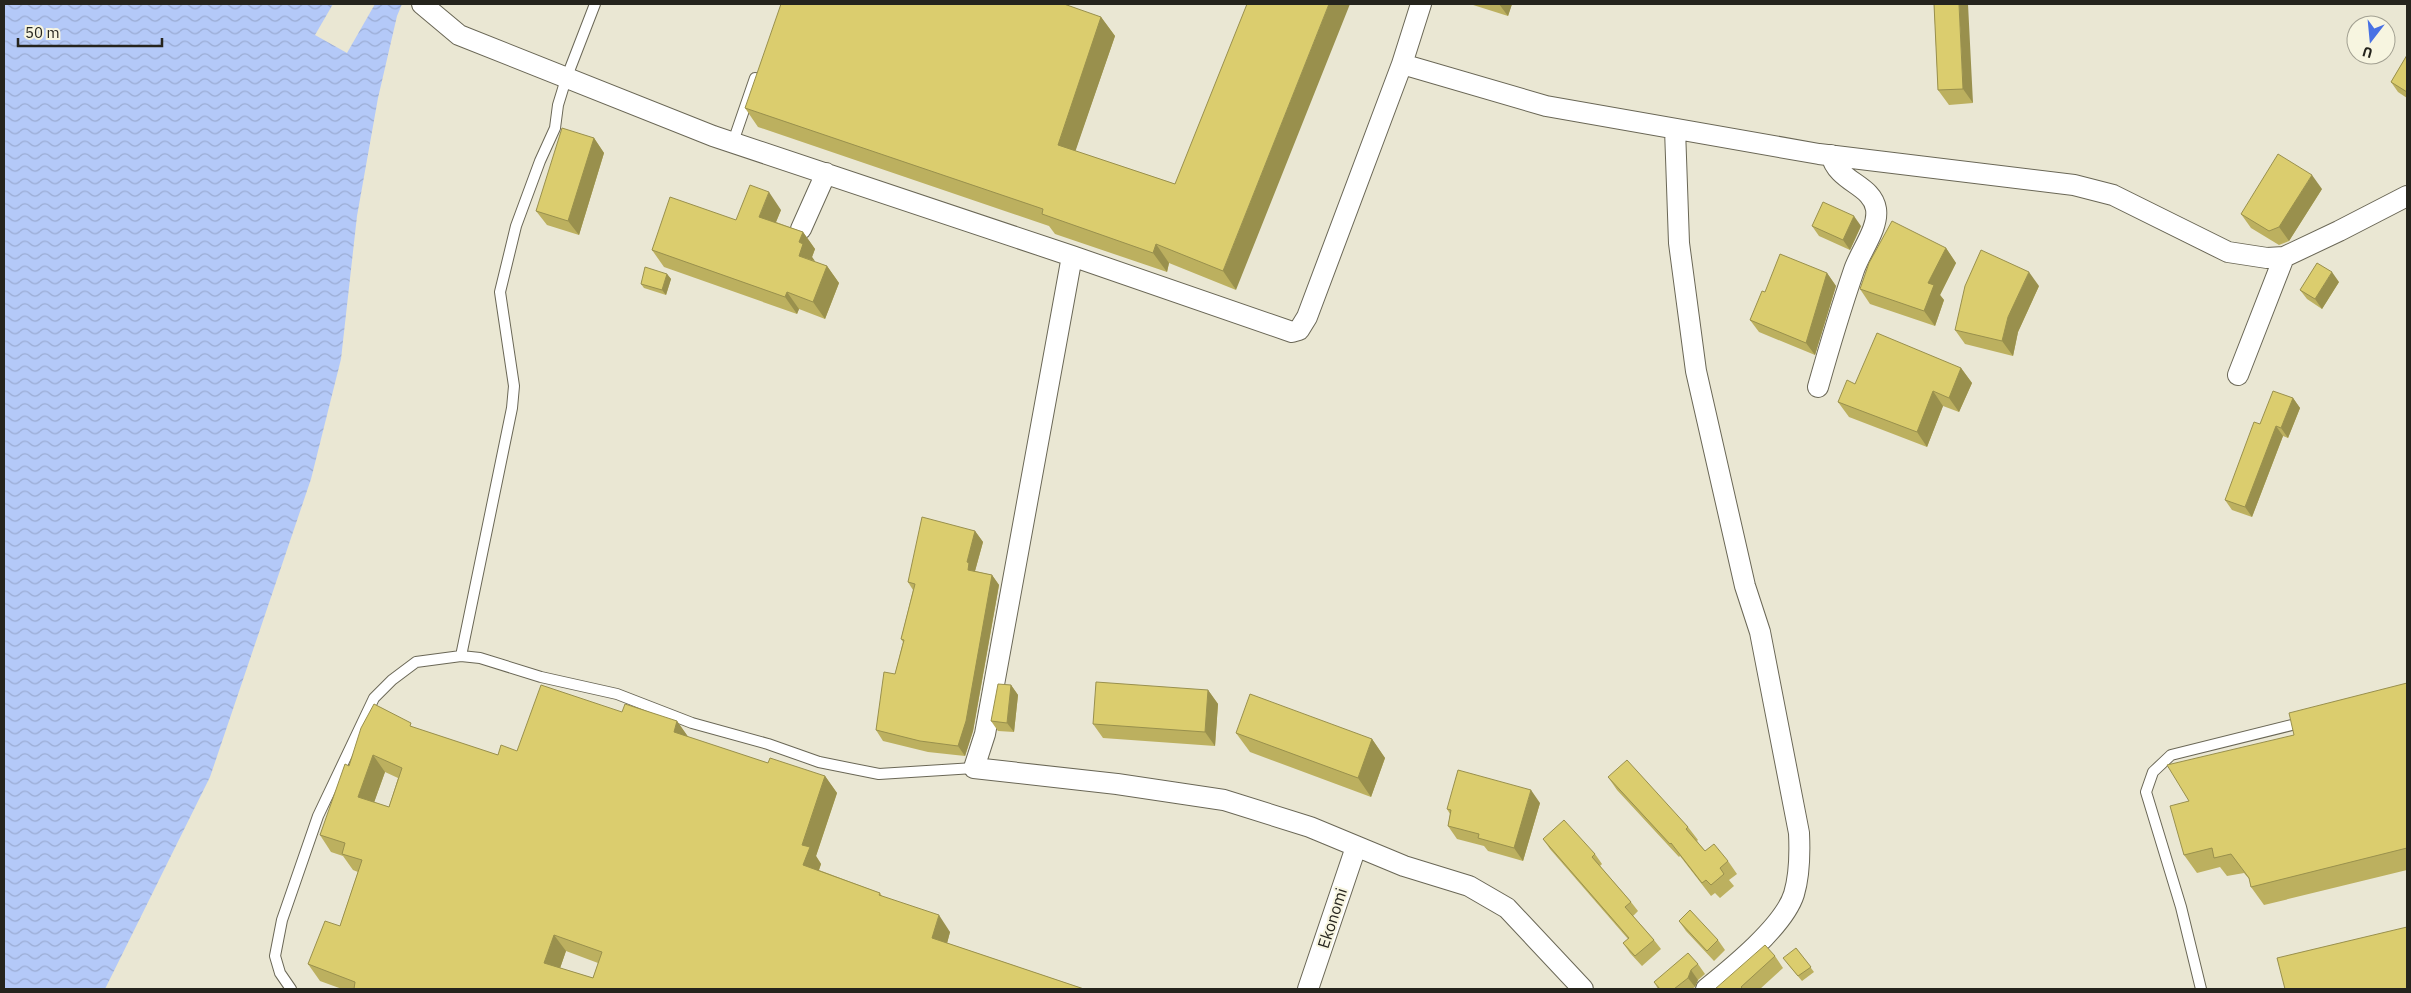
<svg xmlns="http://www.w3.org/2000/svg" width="2411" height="993" viewBox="0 0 2411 993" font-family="'IBM Plex Sans',sans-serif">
<defs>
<pattern id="water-waves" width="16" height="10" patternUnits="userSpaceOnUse" patternTransform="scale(1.25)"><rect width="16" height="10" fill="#b4c9f8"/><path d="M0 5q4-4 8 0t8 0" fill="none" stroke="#9bacd4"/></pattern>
</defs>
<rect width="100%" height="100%" fill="#eae7d3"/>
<path fill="url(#water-waves)" d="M4 4H402L397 16 378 98 357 216 341 359 311 479 210 777 105 989H4Z"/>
<path fill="#eae7d3" d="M333 4H375L347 53 315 35Z"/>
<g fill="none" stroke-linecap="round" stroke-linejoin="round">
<g stroke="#6a6756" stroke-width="12">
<path id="service" d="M733 142 755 78
M461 656 480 658 541 677 617 694 692 723 768 744 819 762 879 774 974 768
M291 989 280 973 275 956 282 920 318 816 374 698 392 680 416 662 461 656 512 408 514 386 500 292 516 226 540 161 555 128 558 105 566 79 595 4
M2201 989 2181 907 2146 792 2153 772 2171 755 2304 722"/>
</g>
<g stroke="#6a6756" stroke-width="22">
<path id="minor" d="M422 4 459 35 713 136 1072 256 1292 332 1299 330 1307 317 1402 64 1421 4
M1402 64 1546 106 1819 154 2074 185 2113 195 2228 252 2267 258 2284 257 2339 231 2407 196
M1675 129 1679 243 1696 371 1745 586 1760 632 1799 833C1800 854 1800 874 1794 894 1784 926 1732 968 1706 989
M801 229 826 173
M1072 256 985 734 974 768 1117 784 1224 800 1310 827 1404 866 1469 886 1507 908 1583 989
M2238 375 2284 257
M1818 387C1829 348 1841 308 1854 270 1860 252 1879 228 1876 209 1872 184 1838 183 1831 155
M1308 989 1356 847"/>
</g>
<use href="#service" stroke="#fff" stroke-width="10"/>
<use href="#minor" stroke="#fff" stroke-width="20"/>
</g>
<path fill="#bcb05f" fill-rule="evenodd" d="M1470 4H1512L1508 16Z
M1934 4 1973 103 1949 105 1938 90Z
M1101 17 1115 36 1075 151 1175 184 1236 290 1169 263 1167 272 1055 234 1049 226 758 127 745 108Z
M2407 55V98L2398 92 2391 82Z
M594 138 604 153 579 235 547 225 536 211Z
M2322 189 2289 241 2279 245 2251 228 2241 214Z
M781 210 776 222 803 232 815 249 812 257 815 262 827 266 839 283 825 319 799 309 797 314 664 267 652 250 736 220Z
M1812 226H1861L1850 250 1819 236Z
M1946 248 1956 263 1940 295 1944 300 1935 326 1870 304 1860 289Z
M1827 273 1836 286 1815 355 1759 332 1750 320 1765 292Z
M667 274 671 279 666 295 644 288 641 284Z
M2339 282 2322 309 2307 299 2300 290Z
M2039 286 2018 332 2013 356 1965 344 1955 330Z
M1961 368 1972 383 1959 412 1943 406 1927 447 1849 417 1838 402 1855 384Z
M2293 398 2300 408 2288 438 2283 436 2252 517 2232 510 2225 500 2260 424Z
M975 531 983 542 975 571 992 575 999 585 973 731 965 756 928 752 883 741 876 730 895 674 903 642 901 639 913 590 908 582Z
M2407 683V870L2264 905 2251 887 2250 880 2244 873 2227 876 2220 867 2197 873 2184 855 2189 801 2294 735Z
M1011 685 1018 695 1014 732 998 731 991 721Z
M1208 690 1218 704 1215 746 1103 738 1093 724Z
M622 712 677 721 688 737 768 763 825 776 837 793 816 856 821 864 819 870 880 893 882 896 950 932 947 943 1084 989H342L320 981 308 964 340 926 358 872 353 870 343 856 331 852 320 835 349 766 414 728 498 755 517 751ZM385 772 398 778 389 807 374 802ZM566 951 598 963 593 978 560 968Z
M1236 733 1372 739 1385 758 1371 797 1250 752Z
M1608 777 1688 827 1698 840 1697 841 1705 851 1728 861 1737 874 1729 880 1734 886 1720 898 1715 893 1711 896 1680 856 1679 857 1617 790Z
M1540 803 1523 861 1488 851 1484 846 1457 839 1448 826 1450 814 1447 809Z
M1543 839 1595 854 1602 864 1600 866 1631 902 1638 911 1633 916 1654 940 1661 949 1642 966 1630 953 1623 943 1628 939 1550 849Z
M1679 921 1718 940 1725 950 1714 961 1686 931Z
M1796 948 1814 972 1802 981 1787 963Z
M1775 956 1783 968 1760 989H1715Z
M1698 964 1705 974 1698 980 1695 987 1692 989H1658L1654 982Z"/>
<path fill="#99904d" d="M1329 4H1350L1236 290 1223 271Z
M1499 4H1512L1508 16Z
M1959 4H1968L1973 103 1963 89Z
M1101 17 1115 36 1071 164 1058 145Z
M594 138 604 153 579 235 568 221Z
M2312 175 2322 189 2289 241 2279 227Z
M769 192 781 210 771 234 759 217Z
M1854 216 1861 226 1850 250 1843 240Z
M803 232 815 249 812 257 815 261 799 256V242Z
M1156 244 1169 263 1167 272 1153 253Z
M1946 248 1956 263 1940 295 1944 300 1935 326 1924 311 1928 283Z
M827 266 839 283 825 319 813 302Z
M2029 272 2039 286 2018 332 2013 356 2002 341 2008 317Z
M2332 272 2339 282 2322 309 2315 299Z
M1827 273 1836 286 1815 355 1806 343Z
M667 274 671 279 666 295 662 290Z
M787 292 799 309 797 314 785 297Z
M1961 368 1972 383 1959 412 1949 398Z
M1933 391 1943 406 1927 447 1917 432Z
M2293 398 2300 408 2288 438 2281 428Z
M2276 426 2283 436 2252 517 2245 507Z
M975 531 983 542 975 571 977 574 968 570 967 562Z
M992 575 999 585 973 731 965 756 958 746Z
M1011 685 1018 695 1014 732 1007 723Z
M1208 690 1218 704 1215 746 1205 732Z
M677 721 689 738 674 732Z
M1372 739 1385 758 1371 797 1358 778Z
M373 755 385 772 370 814 358 797Z
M825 776 837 793 816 856 821 864 815 881 803 865 802 845Z
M1531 790 1540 803 1523 861 1514 848Z
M939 915 950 932 944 955 932 938Z
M554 935 566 951 556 980 544 963Z
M1691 970 1698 980 1695 987 1688 978Z"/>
<path fill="#dbcd6e" stroke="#99904d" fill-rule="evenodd" d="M781 4H1064L1101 17 1058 145 1175 184 1247 4H1329L1223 271 1156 244 1153 253 1042 214 1043 209 745 108Z
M1934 4H1959L1963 89 1938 90Z
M2407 55V92L2391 82Z
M562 128 594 138 568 221 536 211Z
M2278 154 2312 175 2279 227 2269 231 2241 214Z
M750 185 769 192 759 217 803 232 799 242 803 244 799 256 827 266 813 302 787 292 785 297 652 250 670 197 736 220Z
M1823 202 1854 216 1843 240 1812 226Z
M1892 221 1946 248 1928 283 1934 285 1924 311 1860 289 1869 263Z
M1981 250 2029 272 2008 317 2002 341 1955 330 1965 286Z
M1780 254 1827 273 1806 343 1750 320 1762 291 1765 292Z
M2317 263 2332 272 2315 299 2300 290Z
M645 267 667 274 662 290 641 284Z
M1877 333 1961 368 1949 398 1933 391 1917 432 1838 402 1847 380 1855 384Z
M2273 391 2293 398 2281 428 2276 426 2245 507 2225 500 2254 422 2260 424Z
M922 517 975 531 967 562 969 563 968 570 992 575 966 721 958 746 920 741 876 730 884 672 895 674 904 640 901 639 915 584 908 582Z
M1096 682 1208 690 1205 732 1093 724Z
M2407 683V848L2251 887 2249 878 2231 854 2214 858 2212 848 2184 855 2170 806 2189 801 2167 765 2294 735 2289 713Z
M998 684 1011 685 1007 723 991 721Z
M541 685 622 712 625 704 677 721 674 732 768 763 770 758 825 776 802 845 810 847 803 865 880 893 879 895 939 915 932 938 1084 989H354L355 982 308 964 325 921 340 926 362 860 342 854 345 843 320 835 345 764 349 766 361 728 374 704 411 723 410 726 498 755 501 745 517 751ZM373 755 402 768 389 807 358 797ZM554 935 602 952 593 978 544 963Z
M1250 694 1372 739 1358 778 1236 733Z
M1627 760 1688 827 1686 829 1705 851 1714 844 1728 861 1720 868 1724 874 1711 885 1706 880 1702 883 1671 843 1670 844 1608 777Z
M1458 770 1531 790 1514 848 1478 838 1479 834 1448 826 1451 810 1447 809Z
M1564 820 1595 854 1592 857 1631 902 1625 907 1654 940 1635 956 1623 943 1629 938 1543 839Z
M1690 910 1718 940 1707 951 1679 921Z
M2407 927V989H2285L2277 958Z
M1765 945 1775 956 1741 987 1743 989H1715Z
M1796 948 1811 967 1798 976 1783 958Z
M1688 953 1698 964 1691 970 1688 978 1674 989H1660L1654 982Z"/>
<g text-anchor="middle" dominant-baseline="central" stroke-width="4" stroke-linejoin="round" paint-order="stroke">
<g font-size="16" fill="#25241d" stroke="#f7f5e0">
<text transform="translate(1332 918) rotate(-72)">Ekonomi</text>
</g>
</g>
<rect width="2411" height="993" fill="none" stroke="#25241d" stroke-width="10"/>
<g transform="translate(2371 40) rotate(196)"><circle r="24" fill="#f7f5e0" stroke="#a3a192"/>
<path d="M0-4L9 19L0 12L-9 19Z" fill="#4871e4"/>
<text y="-8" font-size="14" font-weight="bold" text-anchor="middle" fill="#25241d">U</text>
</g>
<path d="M18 38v8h144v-8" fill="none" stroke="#25241d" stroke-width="2.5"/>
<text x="25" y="38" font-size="15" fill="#25241d" stroke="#f7f5e0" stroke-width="4" paint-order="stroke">50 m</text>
</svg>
